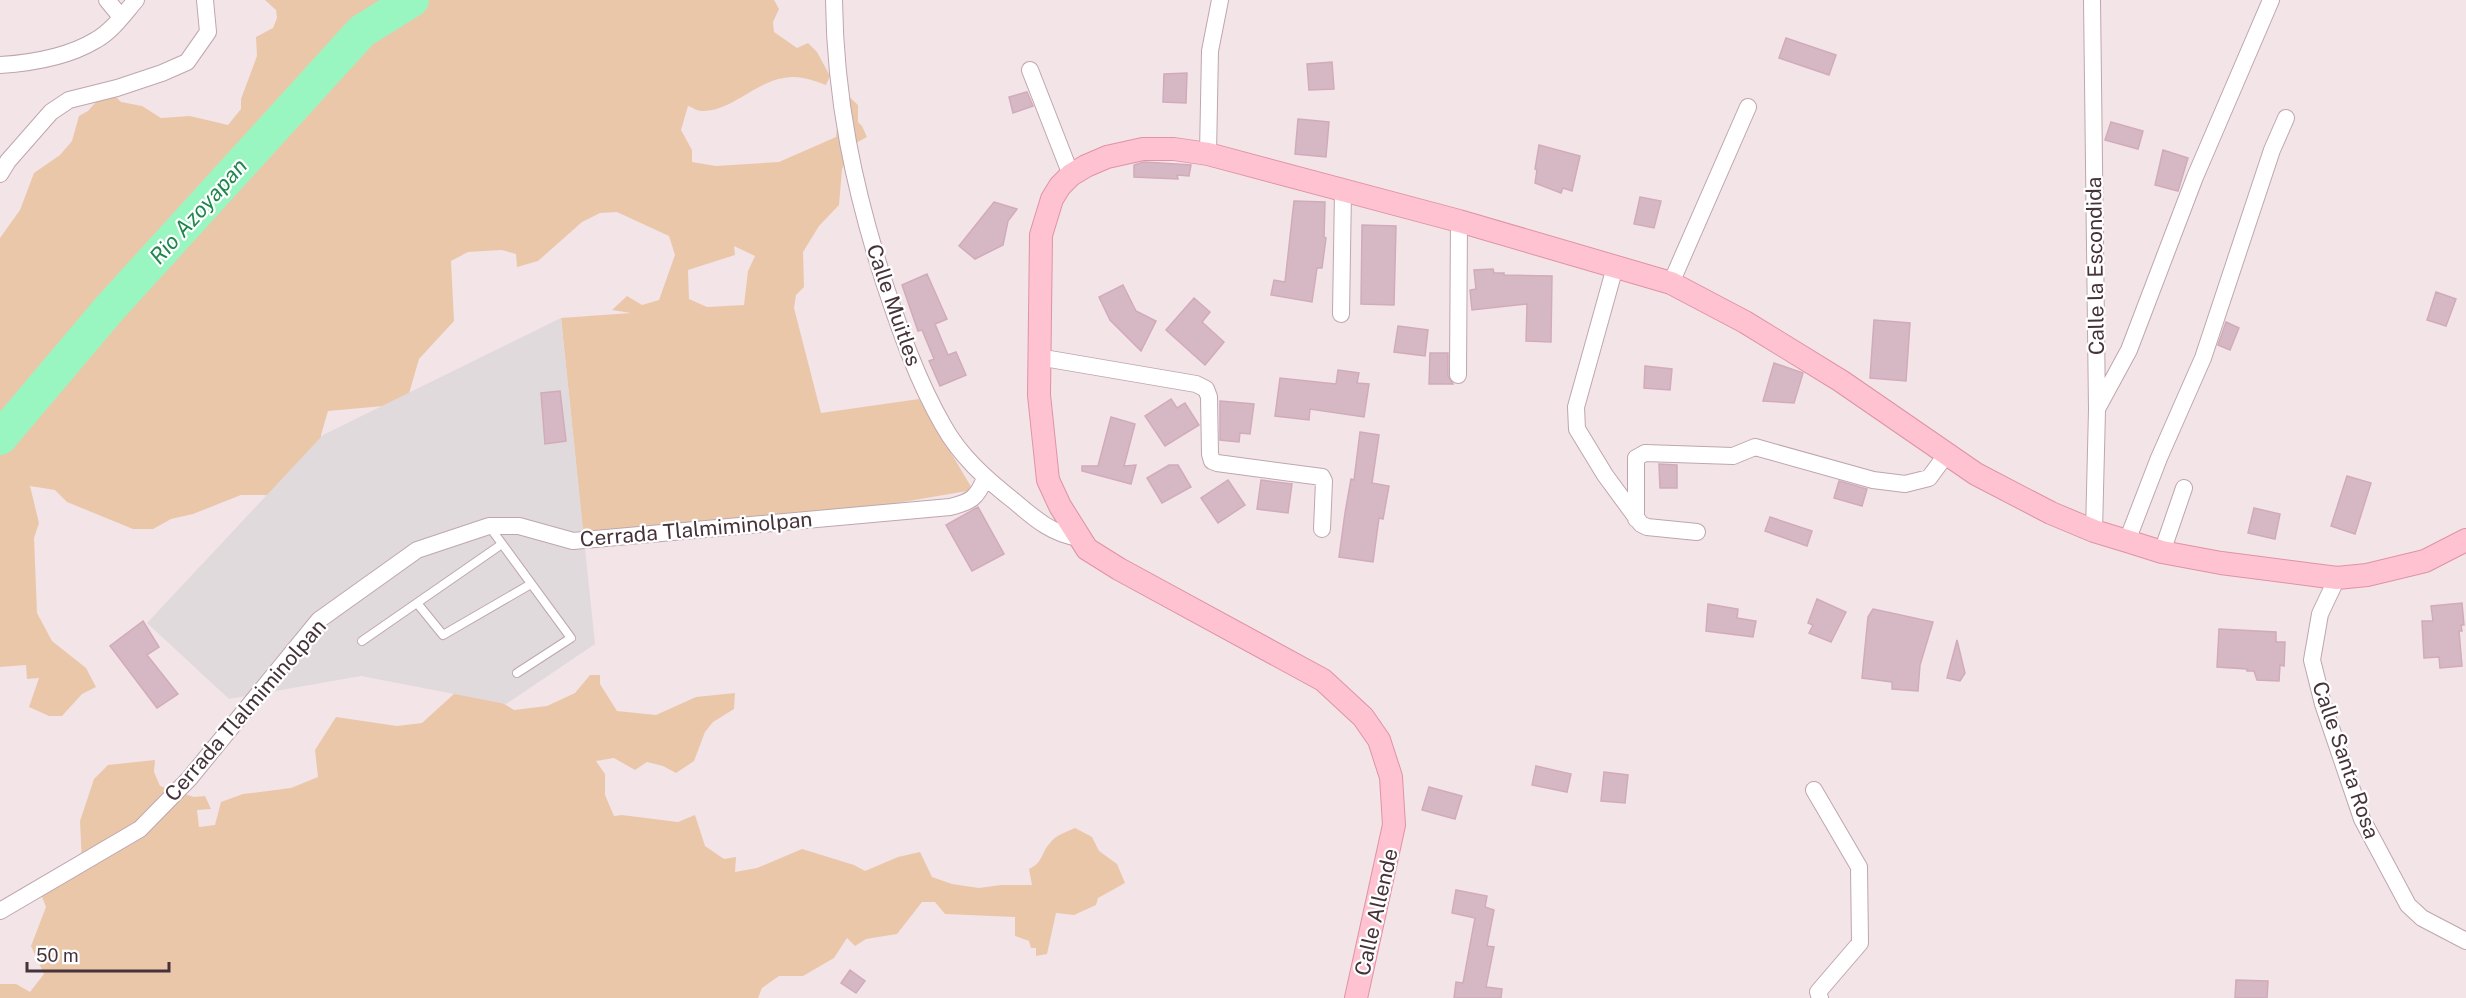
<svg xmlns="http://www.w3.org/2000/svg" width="2466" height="998" viewBox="0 0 2466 998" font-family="'Public Sans',sans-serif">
<rect width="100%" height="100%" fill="#f3e4e8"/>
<path fill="#ebc7a9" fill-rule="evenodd" d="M265 0H774L779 9 773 22 774 32 797 48 808 43 817 52 830 76 826 85C812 80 799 75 784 78 755 82 731 112 701 111 697 111 692 107 688 106L681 130 692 150V162L716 166 779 162 836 137 840 101 844 92 858 105V122L862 126 867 137 854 144 842 169 839 205 819 226 803 252 804 287 796 295 794 308 821 413 919 399 973 490 844 512 583 532 561 318 631 313 612 310 627 296 642 305 659 300 675 255 669 236 617 212 600 213 582 222 538 261 517 267 516 254 502 250 468 252 451 261 454 321 419 359 406 404 328 411 321 435 323 479 314 499 264 495H241L193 514 171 519 153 529H133L67 502 55 490 30 486 39 523 34 538 37 613 52 641 86 668 96 687 82 694 62 716H49L29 707 39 678 27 679 26 665 0 667V238L20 210 34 173 60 155 72 141 79 116 88 111 103 94H113L121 102 142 106 161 118 190 116 228 125 241 109V99L257 56 256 37 273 28 277 18 276 10ZM734 246 755 256 748 271 744 305 707 307 689 299 688 270 735 255Z
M590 675H600V684L617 711 656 715 696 697 735 693 734 709 713 722 705 732 694 761 676 773 663 766 647 762 635 770 614 758 596 761 605 774V795L614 816 622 815 678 822 695 815 705 846 724 859 736 857 735 872 757 868 802 849 854 865 865 871 898 857 920 852 932 877 952 884 979 888 1001 885H1032L1029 869C1044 862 1040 854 1050 843 1056 835 1066 832 1075 828L1092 837 1099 851 1117 864 1125 883 1098 898 1096 905 1074 915 1056 913 1047 954 1036 956V948H1031L1029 941 1015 936V917L945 914 935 902H922L897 934 866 939 855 946 847 938 834 958 803 976H779L762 988 758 998H0V984H16L30 992 44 974 31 946 46 907 37 884 82 864 80 821 94 779 108 765 155 760 154 772 160 786 194 797 205 796 211 809 197 810 199 827 215 825 221 802 243 794 291 788 318 777 315 750 336 717 397 726 422 723 455 693 498 700 514 710 547 706 575 693Z"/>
<path fill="#e0dadc" d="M561 318 595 644 506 704 361 676 229 699 147 623 323 435Z"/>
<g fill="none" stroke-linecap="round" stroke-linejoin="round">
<path stroke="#9af6c0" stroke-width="34" d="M0 438 109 309 362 31 412 0"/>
</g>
<path fill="#d6b8c4" stroke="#d1abba" stroke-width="1.5" d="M1786 38 1836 55 1829 75 1779 58Z
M1332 62 1334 89 1309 90 1307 64Z
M1187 73 1186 103 1163 102 1164 74Z
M1027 92 1033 106 1013 113 1009 97Z
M1298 119 1329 122 1326 157 1295 154Z
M2111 122 2143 131 2138 149 2105 140Z
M1539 145 1580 156 1572 191 1563 188 1561 193 1535 183 1537 170 1535 169Z
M2163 150 2188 158 2178 191 2155 185Z
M1144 162 1191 165 1189 176 1177 175 1178 179 1134 177V165Z
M1640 197 1661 201 1654 228 1634 224Z
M1294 201 1325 202 1324 237 1326 238 1322 268H1317L1312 302 1271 295 1274 280 1285 282Z
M994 202 1017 209 1008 221 1003 245 975 259 959 246Z
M1362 225 1396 226 1394 305 1361 304Z
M1493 269 1494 273H1504V275L1552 276 1551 342 1526 341 1527 304 1472 310 1470 290 1476 289 1474 270Z
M927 274 947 319 935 324 948 355 956 352 966 375 940 386 929 361 934 359 922 330 918 331 902 285Z
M1123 285 1136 311 1156 321 1141 351 1110 320 1099 297Z
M2436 292 2456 299 2446 326 2427 320Z
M1194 298 1210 312 1202 322 1224 342 1205 365 1166 330Z
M1874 320 1910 323 1906 381 1870 378Z
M2226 322 2239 328 2230 350 2218 345Z
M1398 326 1428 330 1425 356 1394 352Z
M1430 353H1448V376L1453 384H1429Z
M1774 363 1803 373 1794 403 1763 401Z
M1645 366 1672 369 1670 390 1644 388Z
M1338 370 1359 373 1357 383 1369 384 1364 417 1310 409 1309 420 1275 416 1280 378 1336 384Z
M560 391 566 441 545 444 541 393Z
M1171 399 1177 408 1185 403 1199 425 1165 446 1145 416Z
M1220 401 1254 404 1250 434 1240 433 1239 442 1220 440Z
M1111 417 1135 424 1124 466 1136 465 1131 484 1082 471V466H1098Z
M1360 432 1379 435 1372 483 1389 486 1383 519 1379 518 1373 562 1339 557 1345 513 1351 479 1354 480Z
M1659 464 1677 465V488H1660Z
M1169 465H1178L1191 487 1162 503 1147 478Z
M2347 476 2371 483 2355 534 2331 526Z
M1228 480 1245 505 1218 523 1201 498Z
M1261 480 1292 484 1288 513 1257 509Z
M1839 481 1867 489 1862 506 1834 498Z
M978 507 1004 554 972 571 946 525Z
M2254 508 2280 514 2275 539 2248 533Z
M1770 517 1812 531 1807 546 1765 531Z
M1817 599 1846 612 1831 642 1809 633 1813 625 1808 623Z
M2462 603 2464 625H2461L2462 631H2459L2462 666 2440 668 2439 657 2424 658 2422 621H2433L2431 606Z
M1708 604 1738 609 1737 618 1756 621 1753 637 1706 631Z
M1873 609 1933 622 1920 665 1918 691 1892 689V682L1862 678 1868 617Z
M143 621 159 647 147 655 178 694 157 708 110 646Z
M2219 629 2276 632V642H2285L2284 666 2280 665 2279 681 2257 680 2254 671H2247V669L2217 667Z
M1957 640 1965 673 1960 681 1947 678Z
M1536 766 1571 774 1567 792 1532 785Z
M1604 772 1628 775 1625 803 1601 801Z
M1429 787 1462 796 1455 819 1422 810Z
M1456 890 1487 896 1485 907 1494 910 1487 946 1494 947 1486 987 1502 989 1501 998H1454L1456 982 1463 983 1475 918 1452 913Z
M850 970 865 981 856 993 841 983Z
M2236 980 2268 981 2267 998H2235Z"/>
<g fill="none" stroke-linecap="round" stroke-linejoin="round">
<g stroke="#bfa6ae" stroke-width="10">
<path id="lane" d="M489 526 571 638 517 673
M417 603 443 635 531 584
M362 641 502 544"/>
</g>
<g stroke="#bfa6ae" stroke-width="18">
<path id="street" d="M107 0 121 17
M834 0C835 99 854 188 884 282 900 330 917 380 943 425 960 456 986 479 1014 501 1034 518 1053 535 1080 538
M2092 0 2097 410 2094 531
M0 65C32 63 68 57 96 40 112 31 124 14 136 0
M1030 70 1071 175
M1208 154 1210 51 1220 0
M0 174 8 161 51 112 69 100 117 88 162 73 187 62 208 32 205 0
M1615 267 1576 407 1577 429 1605 475 1641 524 1647 527 1697 532
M1671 283 1748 107
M1341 314 1343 191
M1038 357 1196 384 1206 389 1209 397 1210 454 1212 461 1217 463 1322 477 1324 481 1322 529
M1458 375 1459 221
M2097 409 2129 350 2195 177 2271 0
M1636 519V458L1645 453 1733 456 1755 447 1873 480 1905 484 1929 478 1946 455
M2127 541 2159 458 2203 358 2272 150 2286 118
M2162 552 2184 488
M2337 578 2320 614 2312 660 2323 704 2362 819 2408 905 2422 918 2466 941
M1814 790 1859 867 1860 943 1818 992 1820 998
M0 911 140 829 189 779 319 620 417 550 489 526H519L573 541 950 507C971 502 977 498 985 478"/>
</g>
<g stroke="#de93a6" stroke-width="24">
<path id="secondary" d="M1356 998 1394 825 1391 777 1379 740 1363 717 1323 680 1119 569 1087 549 1060 506 1048 480 1039 395 1041 235 1052 199 1060 186 1071 175 1086 166 1107 157 1143 149H1174L1208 154 1459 221 1671 283 1745 322 1841 381 1976 474 2051 513 2094 531 2127 541 2162 552 2221 563 2337 578 2367 575 2425 561 2466 540"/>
</g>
<use href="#lane" stroke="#fff" stroke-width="8"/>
<use href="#street" stroke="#fff" stroke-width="16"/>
<use href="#secondary" stroke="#ffc2d0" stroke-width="22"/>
</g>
<g text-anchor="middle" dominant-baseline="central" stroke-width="4.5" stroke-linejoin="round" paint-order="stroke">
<g font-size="21" fill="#46333a" stroke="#fff">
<text transform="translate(2095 266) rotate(-91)">Calle la Escondida</text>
<text transform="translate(894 305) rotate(71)">Calle Muitles</text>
<text transform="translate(696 529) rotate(-5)">Cerrada Tlalmiminolpan</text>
<text transform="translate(245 710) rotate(-49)">Cerrada Tlalmiminolpan</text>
<text transform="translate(2346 760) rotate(71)">Calle Santa Rosa</text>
<text transform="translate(1376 912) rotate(-77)">Calle Allende</text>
</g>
<g font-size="22" font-style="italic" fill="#1e874b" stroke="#fff">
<text transform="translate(198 211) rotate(-48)">Rio Azoyapan</text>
</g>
</g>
<path d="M27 962v9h142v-9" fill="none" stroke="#46333a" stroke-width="3"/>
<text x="36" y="962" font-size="18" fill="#46333a" stroke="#ffffff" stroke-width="4.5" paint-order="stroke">50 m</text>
</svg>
